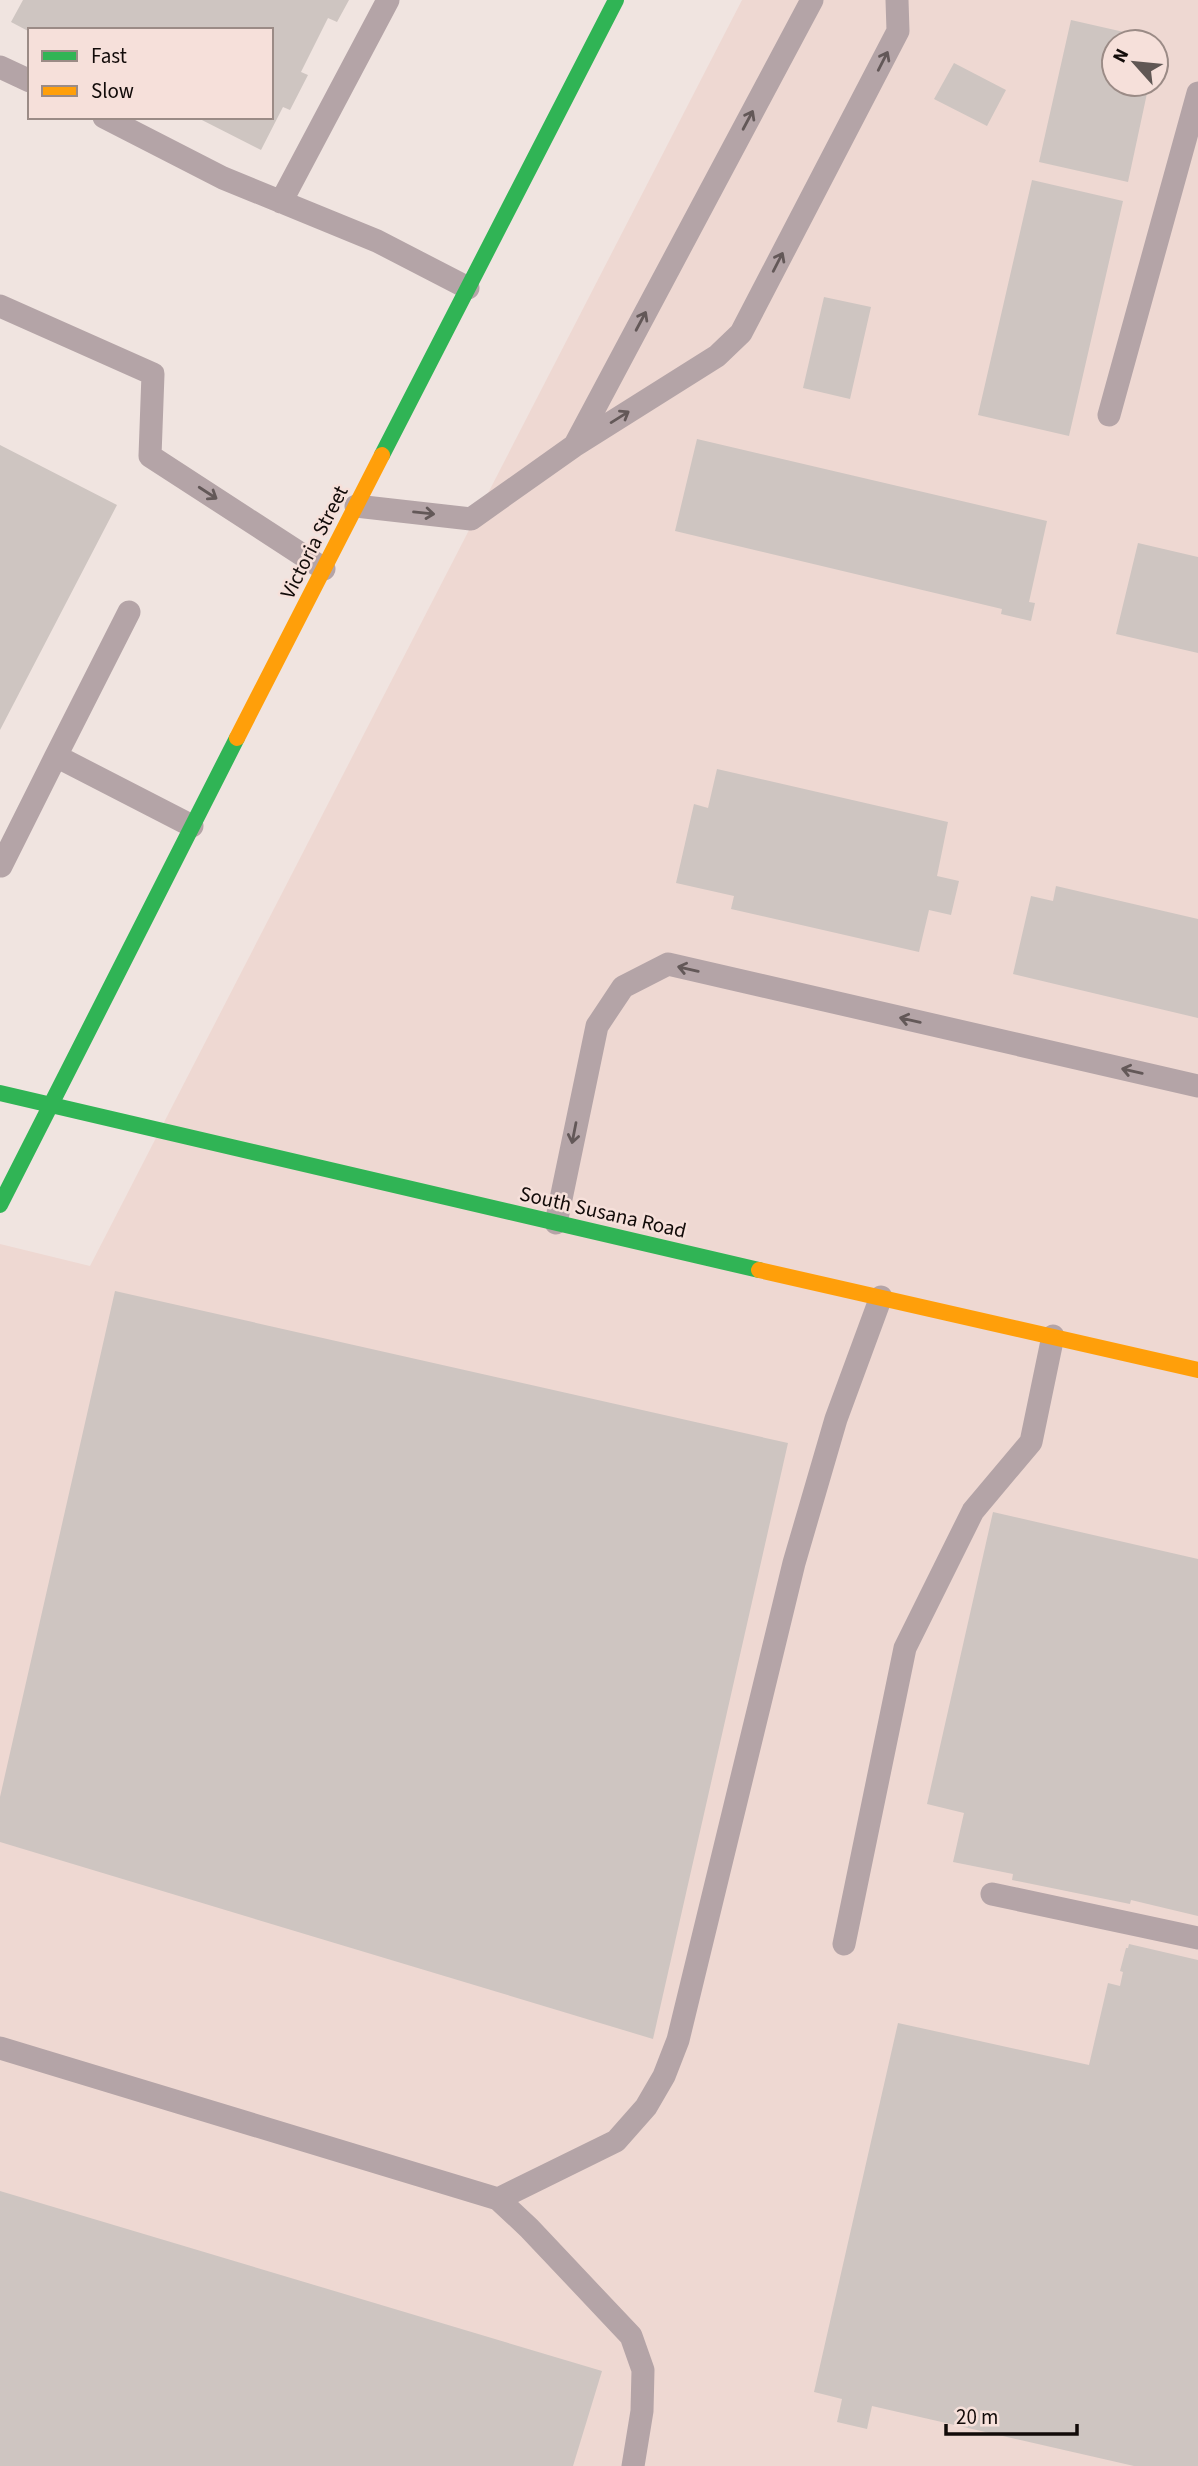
<svg xmlns="http://www.w3.org/2000/svg" width="1198" height="2466" viewBox="0 0 1198 2466" font-family="'Source Sans 3',sans-serif">
<rect width="100%" height="100%" fill="#f0e4e0"/>
<path fill="#eed8d2" fill-rule="evenodd" d="M742 0H1198V2466H0V1244L90 1266ZM1114 42H1156V84H1114Z"/>
<path fill="#cec5c1" d="M23 0H349L337 22 328 18 301 72 308 75 290 110 283 107 261 150 196 117H271V30H30V32L11 22Z
M1071 20 1159 40 1157 50 1156 42H1114V84H1149L1128 182 1039 162Z
M954 63 1006 90 987 126 934 99Z
M1032 180 1123 201 1069 436 978 415Z
M824 297 871 307 850 399 803 388Z
M697 439 1047 521 1029 602 1035 603 1031 621 1001 614 1002 609 675 531Z
M0 445 117 505 0 730Z
M1138 543 1198 557V653L1116 634Z
M717 769 948 822 937 876 959 881 951 915 929 910 919 952 731 909 734 896 676 883 694 804 708 808Z
M1056 886 1198 919V1018L1013 974 1031 896 1053 901Z
M115 1291 788 1443 653 2039 0 1842V1797Z
M993 1512 1198 1559V1916L1131 1900 1130 1904 1012 1880 1013 1874 953 1862 964 1813 927 1804Z
M1129 1944 1198 1960V2466H1134L872 2406 867 2429 837 2422 842 2399 814 2392 898 2023 1089 2065 1108 1983 1120 1986 1123 1972 1120 1971 1126 1948H1128Z
M0 2191 602 2371 573 2466H0Z"/>
<g fill="none" stroke-linecap="round" stroke-linejoin="round">
<path stroke="#b4a4a7" stroke-width="23" d="M0 67 30 81
M104 117 223 178 377 241 468 288
M281 202 388 0
M0 306 153 374 150 456 324 569
M1109 415 1198 93
M576 443 812 0
M356 506 471 519 574 446 717 356 741 333 898 31 897 0
M129 612 56 756 192 826
M1 866 56 756
M556 1223 597 1026 623 987 668 964 1198 1086
M992 1894 1198 1938
M844 1944 905 1648 973 1511 1031 1442 1053 1336
M0 2048 498 2199 529 2228 631 2336 643 2370 642 2411 633 2466
M498 2199 616 2141 646 2107 664 2076 678 2040 794 1563 836 1419 881 1297"/>
<path stroke="#30b455" stroke-width="16" d="M382 455 616 0
M0 1093 759 1270
M0 1205 237 738"/>
<path stroke="#ff9f0a" stroke-width="16" d="M237 738 382 455
M759 1270 1198 1370"/>
</g>
<defs><path id="oneway-shaft" d="M-6 0H5M1.5-3L5.5 0L1.5 3" fill="none" stroke-width="1.6" stroke-linecap="round" stroke-linejoin="round" transform="scale(1.75)"/></defs>
<g stroke="#635858">
<use href="#oneway-shaft" transform="translate(883 61) rotate(-63)"/>
<use href="#oneway-shaft" transform="translate(748 120) rotate(-62)"/>
<use href="#oneway-shaft" transform="translate(778 262) rotate(-63)"/>
<use href="#oneway-shaft" transform="translate(641 321) rotate(-62)"/>
<use href="#oneway-shaft" transform="translate(620 417) rotate(-32)"/>
<use href="#oneway-shaft" transform="translate(208 493) rotate(33)"/>
<use href="#oneway-shaft" transform="translate(424 513) rotate(6)"/>
<use href="#oneway-shaft" transform="translate(688 969) rotate(-167)"/>
<use href="#oneway-shaft" transform="translate(910 1020) rotate(-167)"/>
<use href="#oneway-shaft" transform="translate(1132 1071) rotate(-167)"/>
<use href="#oneway-shaft" transform="translate(574 1133) rotate(101)"/>
</g>
<g text-anchor="middle" dominant-baseline="central" stroke-width="5" stroke-linejoin="round" paint-order="stroke">
<g font-size="21" fill="#120b09" stroke="#f6e0da">
<text transform="translate(314 542) rotate(-63)">Victoria Street</text>
<text transform="translate(603 1212) rotate(13)">South Susana Road</text>
</g>
</g>
<rect x="28" y="28" width="245" height="91" fill="#f6e0da" stroke="#9b8b86" stroke-width="2"/>
<rect x="42" y="51" width="35" height="10" fill="#30b455" stroke="#9b8b86" stroke-width="2"/>
<text x="91" y="63" font-size="21" fill="#120b09">Fast</text>
<rect x="42" y="86" width="35" height="10" fill="#ff9f0a" stroke="#9b8b86" stroke-width="2"/>
<text x="91" y="98" font-size="21" fill="#120b09">Slow</text>
<g transform="translate(1135 63) rotate(297)"><circle r="33" fill="#f6e0da" stroke="#9b8b86" stroke-width="2"/>
<path d="M0-5L12 26L0 18L-12 26Z" fill="#605754"/>
<text y="-10" font-size="19" font-weight="bold" text-anchor="middle" fill="#120b09">N</text>
</g>
<path d="M946 2424v10h131v-10" fill="none" stroke="#120b09" stroke-width="3.5"/>
<text x="956" y="2424" font-size="21" fill="#120b09" stroke="#f6e0da" stroke-width="5" paint-order="stroke">20 m</text>
</svg>
